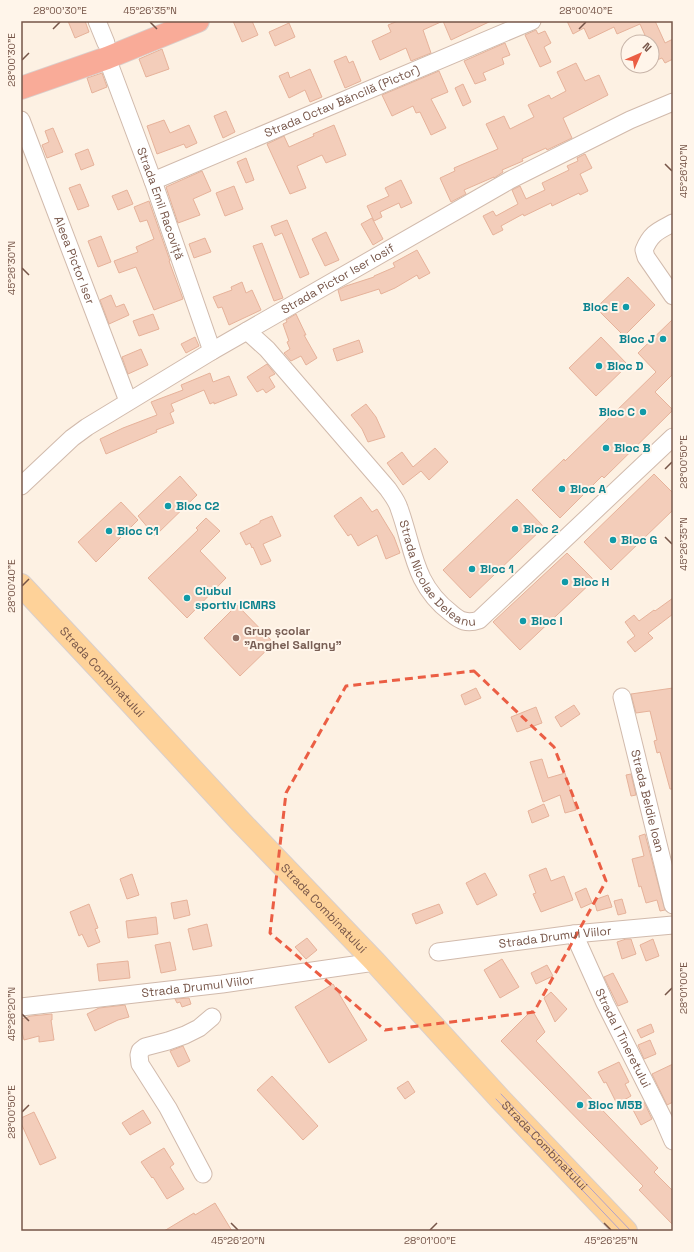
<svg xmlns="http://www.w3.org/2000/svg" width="694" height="1252" viewBox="0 0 694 1252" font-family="'Space Grotesk',sans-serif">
<rect width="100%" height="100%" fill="#fdf1e3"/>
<path fill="#f3cdba" stroke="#e6b29a" d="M68 21H85L89 32 75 38Z
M233 21H252L258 35 242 42Z
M398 21H491L451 40 443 21 423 30 431 53 411 61 406 48 380 60 372 41 391 32 388 25Z
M567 21H655L665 43 673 39V59L665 63 662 58 652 62V42H648L640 24 617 34 614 27 589 39 584 28 573 34Z
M289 23 295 37 275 46 269 32Z
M536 30 538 34 545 31 551 43 544 47 551 62 540 67 525 35Z
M505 43 510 55 502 58 504 64 483 73 486 80 475 84 464 61Z
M162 49 169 69 146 77 139 59Z
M346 56 349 63 353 61 361 81 345 88 334 61Z
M576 63 585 81 599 75 608 95 563 118 572 138 547 150 546 148 522 159 523 161 502 170 503 172 494 178V177L464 190 466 194 451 202 440 178 455 171 454 168 498 149 486 124 504 116 510 129 534 117 528 105 549 95 551 99 566 91 557 72Z
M310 69 322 97 310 102 305 90 289 98 279 76 288 72 290 78Z
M439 71 448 92 431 99 446 128 431 135 420 112 416 113 413 106 392 116 382 95Z
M102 73 107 87 92 93 87 78Z
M463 84 471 102 463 106 455 88Z
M226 111 235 132 223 138 214 116Z
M164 120 170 133 189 125 197 143 186 148 184 144 157 154 147 126Z
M334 125 346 155 326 163 322 155 297 166 306 188 290 194 267 144 284 136 289 147 314 136 313 134Z
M53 128 63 152 47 158 42 145 49 142 45 131Z
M88 149 94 165 81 170 75 154Z
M585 154 592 168 580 174 588 191 580 195 579 193 552 206 551 203 524 216 523 214 501 226 503 230 493 235 483 216 493 211 496 216 518 204 512 190 520 186 526 199 545 190 542 183 569 170 567 166 578 161 577 158Z
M246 158 254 180 246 183 237 162Z
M202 171 211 191 193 199 200 215 178 223 166 187Z
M401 180 412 203 401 208 399 203 380 212 382 217 374 221 367 206 389 196 385 188Z
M80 184 89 206 78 210 69 188Z
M234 186 243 209 225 216 216 193Z
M127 190 133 204 118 210 112 196Z
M149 201 170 261H169L183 299 154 310 136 267 119 273 114 261 138 252 136 247 154 239 147 220 140 222 134 207Z
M372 218 383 239 373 245 361 224Z
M287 220 309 274 300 278 282 233 275 236 271 226Z
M326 232 339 260 325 266 312 239Z
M101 236 111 262 98 267 88 241Z
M205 238 211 252 194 258 189 244Z
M262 243 283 298 274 301 253 246Z
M417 250 430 273 419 279 417 275 395 288 381 294 379 289 341 301 338 290 346 286 374 277V276L395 267 393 263Z
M628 277 655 305 624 336 596 308Z
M242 282 246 293 252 290 261 310 229 325 222 307 218 308 213 297 232 290 231 287Z
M111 295 116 307 124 304 129 315 109 324 100 300Z
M153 314 159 329 139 336 133 321Z
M296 314 306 335H304L317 358 306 365 301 356 291 361 284 353 290 349 287 342 289 341 283 324 287 322 286 320Z
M673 319V374L655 392 673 410 604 478 602 476 560 518 532 490 564 459 565 461 656 372 638 353Z
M195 337 199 346 186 353 181 344Z
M601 337 628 365 596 396 569 368Z
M359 340 363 352 337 361 333 349Z
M141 349 148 365 128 374 122 357Z
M267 364 275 374 269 377 275 387 266 393 263 389 257 392 247 377Z
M210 373 213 382 229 376 237 395 214 404V402L210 404 204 390 171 404 174 411 170 413 174 423 156 430 157 432 106 454 100 439 123 428 157 415 151 402 183 390 181 385Z
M366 404 376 417 385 437 368 442 362 429 351 415Z
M435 448 448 462 429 480 421 471 403 485 387 463 402 452 413 467Z
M654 474 673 493V510L611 570 584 542Z
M180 476 197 495 155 536 138 516Z
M361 497 372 512 377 509 394 537 400 553 386 559 377 535 358 546 351 534 348 536 334 516Z
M517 499 544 527 470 598 443 570Z
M121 502 138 520 96 562 78 542Z
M272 516 281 536 263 544 271 561 261 565 253 547 252 548 250 543 246 545 240 533 260 523V521Z
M206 518 220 531 200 551 226 578 187 618 148 578 198 530 196 528Z
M567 553 594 580 520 650 493 622Z
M673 598V614L648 633 653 638 635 652 627 642 635 636 625 622 634 615 639 621 654 610 655 611Z
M237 605 274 643 240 676 204 638Z
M476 688 481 698 465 705 461 695Z
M673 688V789H670L660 752 657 753 654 741 657 740 650 711 636 713 631 694Z
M574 705 580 714 561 727 555 717Z
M536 707 542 723 517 732 511 717Z
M542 759 548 778 565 773 576 810 565 813 560 795 543 802 530 762Z
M631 774 636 795 631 796 626 775Z
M544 804 549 816 532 823 528 811Z
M645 834 665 910 660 911 657 900 646 903 641 886 639 887 632 859 644 856 639 836Z
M546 868 551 881 564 876 573 900 541 912 533 894 536 893 529 875Z
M485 873 497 895 477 905 466 883Z
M132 874 139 895 127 899 120 879Z
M586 888 592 903 581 908 575 893Z
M608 895 612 907 597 911 594 900Z
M622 899 626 913 618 915 614 901Z
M187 900 190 915 174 919 171 903Z
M89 904 98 928 95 929 100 942 88 947 82 934 79 936 70 912Z
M439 904 443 913 416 924 412 914Z
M156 917 158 934 128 938 126 921Z
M207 924 212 946 193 950 188 929Z
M307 938 317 950 306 959 295 947Z
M626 939H631L636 954 622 959 617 942Z
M653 939 659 956 646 961 640 945Z
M170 942 176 970 161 973 155 945Z
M502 959 519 987 500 998 484 970Z
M128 961 130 978 99 981 97 964Z
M547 965 553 976 536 984 531 973Z
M613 973 628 1002 618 1006 604 977Z
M333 984 367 1040 329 1063 295 1007Z
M551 992 567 1009 555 1022 544 998Z
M189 998 191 1004 182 1007 180 1002 177 1003 175 999Z
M125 1005 129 1017 118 1020 95 1031 87 1014 99 1008Z
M532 1010 545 1032 536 1041 658 1168 654 1172 673 1191V1225L639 1190 643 1186 501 1041Z
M52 1014V1020H51L54 1040 39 1042V1036L24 1040 21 1028V1019L31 1016Z
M651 1024 654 1032 641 1038 637 1030Z
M650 1040 656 1054 644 1059 638 1045Z
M183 1046 190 1061 178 1067 170 1051Z
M619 1062 629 1082 625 1084 631 1096 617 1104 606 1082 604 1083 598 1072Z
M673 1064V1102L667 1105 652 1074Z
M272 1076 318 1126 303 1140 257 1090Z
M408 1081 415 1092 405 1099 397 1088Z
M644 1102 652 1119 641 1125 632 1108Z
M143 1110 151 1123 130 1135 122 1123Z
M34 1112 56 1158 40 1165 21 1123V1118Z
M164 1148 174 1164 170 1167 184 1189 167 1199 153 1177 152 1178 141 1162Z
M215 1203 232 1231H164L194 1213 195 1215Z"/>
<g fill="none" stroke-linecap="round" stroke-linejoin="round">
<g stroke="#d1baac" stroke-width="19">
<g id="minor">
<path d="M97 21 106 43"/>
<path id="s1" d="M107 58 153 181 212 351"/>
<path id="s2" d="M21 120 128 401"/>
<path id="s3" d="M153 181 532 21"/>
<path d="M673 223C658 231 651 233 644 250L646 257 673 296"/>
<path id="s4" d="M247 331 267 349 388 489C392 495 397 501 399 508 414 549 413 584 451 613 460 621 467 624 479 620L673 437"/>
<path id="s5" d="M21 486 72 438 87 427 212 351 510 180 630 120 673 102"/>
<path id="s6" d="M622 697 673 905"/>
<path id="s7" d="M574 934 605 1003 663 1118 673 1141"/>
<path id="s8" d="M438 952 574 934 673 925"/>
<path id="s9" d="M21 1007 222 984 375 962"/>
<path d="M203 1174 168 1108 140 1064 139 1055 140 1051 145 1047 168 1041 185 1035 199 1028 212 1017"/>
</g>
</g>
<g stroke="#d9cfcc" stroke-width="24">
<g id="major">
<path id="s10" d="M21 585 107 677 239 820 375 962 501 1100 626 1231"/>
</g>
</g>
<g stroke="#d9cfcc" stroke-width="24">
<path id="highway" d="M21 88 107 58 198 21"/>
</g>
<use href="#minor" stroke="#fff" stroke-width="17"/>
<use href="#major" stroke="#fed299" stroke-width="22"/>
<use href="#highway" stroke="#f9ab98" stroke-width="22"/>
<path stroke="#b3a1c7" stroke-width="1" d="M501 1094 631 1231
M496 1099 621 1231"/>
</g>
<path fill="none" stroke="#eb5e44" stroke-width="3" stroke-dasharray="8 5" stroke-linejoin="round" d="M474 671 554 747 606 881 534 1012 385 1030 270 933 286 793 346 686Z"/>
<path fill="none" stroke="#765548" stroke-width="1.5" d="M150 22 157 29M53 29 60 22M579 29 586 22M22 60 29 53M665 164 672 171M22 268 29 275M665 469 672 462M665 537 672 544M22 586 29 579M665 995 672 988M22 1014 29 1021M22 1112 29 1105M231 1223 238 1230M604 1223 611 1230M430 1230 437 1223"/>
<g fill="#0f9aa8" stroke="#fff5ea" stroke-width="1.5">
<circle cx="626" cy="307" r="4"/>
<circle cx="663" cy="339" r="4"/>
<circle cx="599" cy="366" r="4"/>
<circle cx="643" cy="412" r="4"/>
<circle cx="606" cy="448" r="4"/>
<circle cx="562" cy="489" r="4"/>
<circle cx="168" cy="506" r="4"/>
<circle cx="515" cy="529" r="4"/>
<circle cx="109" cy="531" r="4"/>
<circle cx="613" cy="540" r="4"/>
<circle cx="472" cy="569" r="4"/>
<circle cx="565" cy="582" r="4"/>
<circle cx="187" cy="598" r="4"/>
<circle cx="523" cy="621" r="4"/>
<circle cx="580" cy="1105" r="4"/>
</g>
<circle fill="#8d6e63" stroke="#fff5ea" stroke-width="1.5" cx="236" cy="638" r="4"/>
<g text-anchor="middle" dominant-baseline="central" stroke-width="4" stroke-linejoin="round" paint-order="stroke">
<g font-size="12" fill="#765548" stroke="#fff5ea">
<text stroke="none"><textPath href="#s3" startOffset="205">Strada Octav Băncilă (Pictor)</textPath></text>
<text stroke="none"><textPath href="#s1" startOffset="155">Strada Emil Racoviță</textPath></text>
<text stroke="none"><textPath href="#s2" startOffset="150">Aleea Pictor Iser</textPath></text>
<text stroke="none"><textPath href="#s5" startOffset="380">Strada Pictor Iser Iosif</textPath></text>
<text stroke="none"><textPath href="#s4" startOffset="314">Strada Nicolae Deleanu</textPath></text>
<text stroke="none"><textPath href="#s10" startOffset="119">Strada Combinatului</textPath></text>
<text stroke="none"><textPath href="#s6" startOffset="107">Strada Beldie Ioan</textPath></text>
<text stroke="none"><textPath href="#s10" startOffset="443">Strada Combinatului</textPath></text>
<text stroke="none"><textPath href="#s8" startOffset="118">Strada Drumul Viilor</textPath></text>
<text stroke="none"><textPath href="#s9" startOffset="178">Strada Drumul Viilor</textPath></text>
<text stroke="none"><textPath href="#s7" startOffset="115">Strada I Tineretului</textPath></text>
<text stroke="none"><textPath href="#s10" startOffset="767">Strada Combinatului</textPath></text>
</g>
<g font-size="12" font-weight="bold" fill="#0d838f" stroke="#fff5ea" text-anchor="start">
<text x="618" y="307" text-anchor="end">Bloc E</text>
<text x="655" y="339" text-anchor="end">Bloc J</text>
<text x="607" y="366">Bloc D</text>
<text x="635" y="412" text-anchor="end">Bloc C</text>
<text x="614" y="448">Bloc B</text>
<text x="570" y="489">Bloc A</text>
<text x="176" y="506">Bloc C2</text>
<text x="523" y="529">Bloc 2</text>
<text x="117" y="531">Bloc C1</text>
<text x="621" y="540">Bloc G</text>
<text x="480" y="569">Bloc 1</text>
<text x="573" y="582">Bloc H</text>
<text x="195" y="591">Clubul<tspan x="195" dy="14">sportiv ICMRS</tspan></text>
<text x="531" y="621">Bloc I</text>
<text x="588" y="1105">Bloc M5B</text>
</g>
<g font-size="12" font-weight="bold" fill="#785e54" stroke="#fff5ea" text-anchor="start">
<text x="244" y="631">Grup școlar<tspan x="244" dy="14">"Anghel Saligny"</tspan></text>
</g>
</g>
<rect width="694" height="1252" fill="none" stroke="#fff5ea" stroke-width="44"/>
<g transform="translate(640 54) rotate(45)"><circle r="19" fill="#fff5ea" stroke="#c8b5a9"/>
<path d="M0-3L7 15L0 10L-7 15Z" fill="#eb5e44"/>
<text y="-6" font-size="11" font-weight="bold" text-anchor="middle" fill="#765548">N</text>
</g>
<rect x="22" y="22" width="650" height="1208" fill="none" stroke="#765548" stroke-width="1.5"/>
<g font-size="10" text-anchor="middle" fill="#765548">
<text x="60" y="14">28°00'30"E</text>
<text x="150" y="14">45°26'35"N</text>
<text x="586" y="14">28°00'40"E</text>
<text transform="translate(11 60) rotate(-90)" y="4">28°00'30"E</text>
<text transform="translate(683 171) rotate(-90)" y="4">45°26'40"N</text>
<text transform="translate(11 268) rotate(-90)" y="4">45°26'30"N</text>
<text transform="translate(683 462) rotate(-90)" y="4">28°00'50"E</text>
<text transform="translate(683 544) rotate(-90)" y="4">45°26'35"N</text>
<text transform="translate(11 586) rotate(-90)" y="4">28°00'40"E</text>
<text transform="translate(683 988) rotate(-90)" y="4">28°01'00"E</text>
<text transform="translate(11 1014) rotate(-90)" y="4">45°26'20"N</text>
<text transform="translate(11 1112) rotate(-90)" y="4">28°00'50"E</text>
<text x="238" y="1244">45°26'20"N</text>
<text x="430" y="1244">28°01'00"E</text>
<text x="611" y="1244">45°26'25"N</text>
</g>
</svg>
